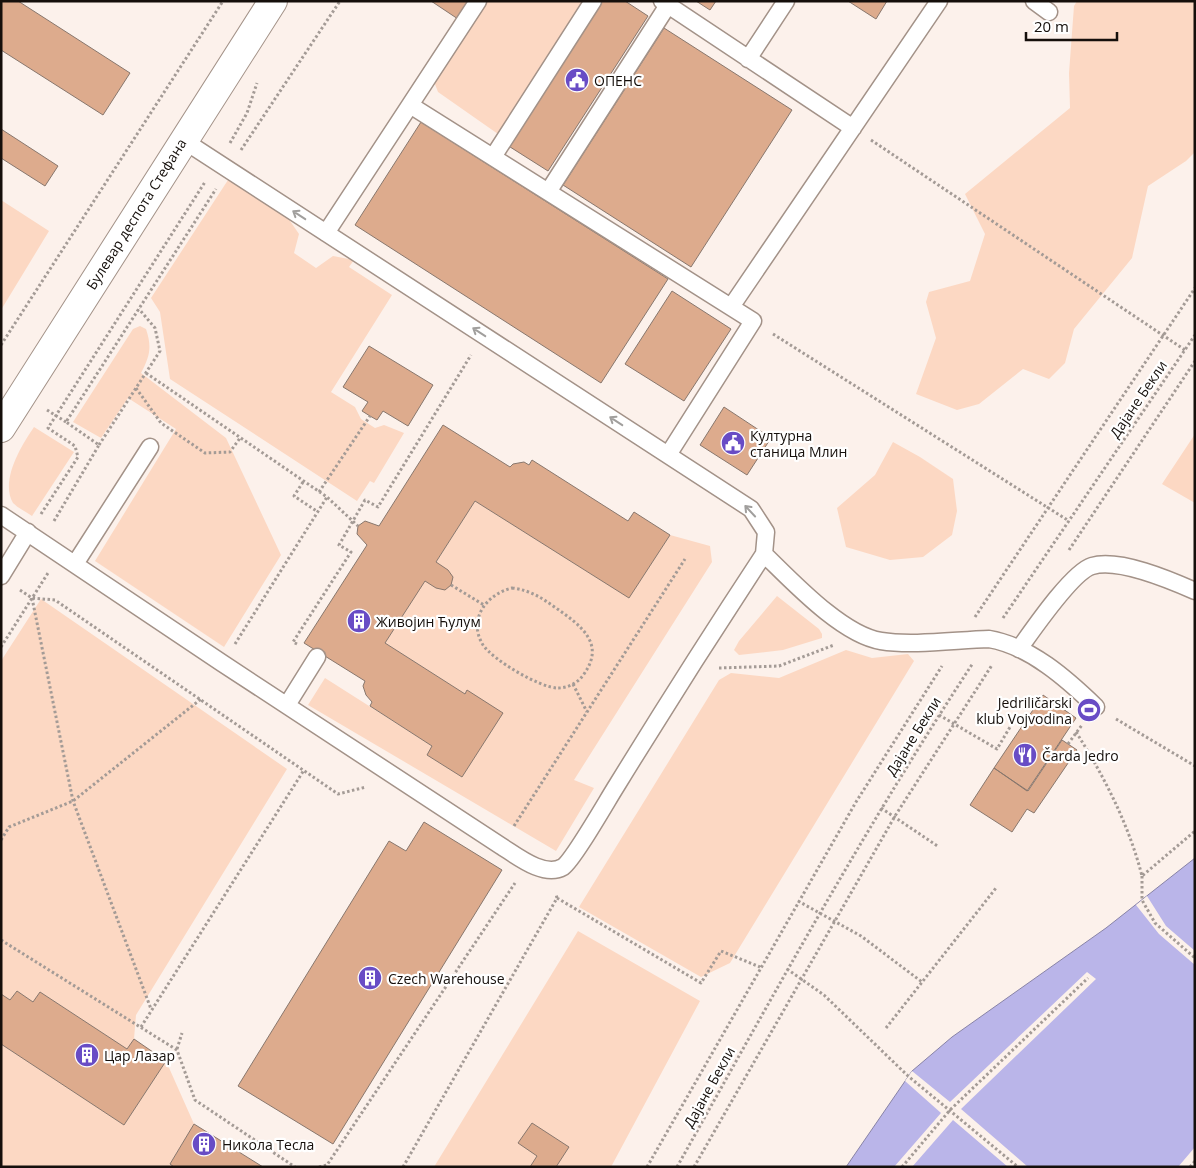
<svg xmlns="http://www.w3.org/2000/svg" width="1196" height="1168" viewBox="0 0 1196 1168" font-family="'Open Sans',sans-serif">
<rect width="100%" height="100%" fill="#fcf1eb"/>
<path fill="#fcd8c3" d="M484 1H583L498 134 438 92 433 79Z
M1077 1H1195V152L1186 161 1148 186 1132 258 1074 329 1065 363 1049 379 1023 369 979 404 957 410 916 394 936 338 926 302 929 292 970 281 985 234 965 194 1070 108 1069 73 1074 6Z
M228 180 288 218 299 234 294 253 316 268 333 256 354 260 349 267 392 295 331 392 355 407 361 419 375 428 384 425 404 433 374 483 370 481 357 501 170 379 160 312 151 298Z
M1 200 49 231 1 310Z
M140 326 146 329C152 347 150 356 141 373L226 438 281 555 224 647 95 561 176 429 128 398 101 438 73 422 133 329Z
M34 427 74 452 32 516C26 512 18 508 13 503 0 481 21 446 34 427Z
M1195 434V503L1162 484Z
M893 442 920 457 953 479 957 511 952 535 923 557 890 560 846 547 837 508 875 475Z
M475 501 629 598 670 535 710 546 712 562 574 780 594 788 556 851 308 705 325 678 432 746 427 755 462 777 502 713 465 694 385 643Z
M777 596 819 629 822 634V638L783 650 739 655 734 650 739 641Z
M41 599 287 769 136 1015 134 1039 127 1049 40 992 33 1002 17 991 10 1000 1 994V661Z
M846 650 872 658 908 654 914 661 730 963 701 977 579 907 719 680 731 673 779 678Z
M578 931 700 1001 611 1167H434Z
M1 1044 124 1125 166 1061 194 1124 170 1164 174 1167H1Z"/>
<path fill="#bab5e9" stroke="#8883a6" d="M1195 858V1167H846L912 1071 952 1037 1106 928Z"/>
<path fill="#fcf1eb" d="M1147 896 1166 926 1195 951V965L1159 934 1136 905Z
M1087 972 1096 979 961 1109 1028 1167H1008L953 1120 912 1167H894L941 1113 905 1081 912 1071 950 1102Z
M1195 1147V1167H1178Z"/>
<path fill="#ddab8d" stroke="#88776d" d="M1 1H18L130 73 103 115 1 50Z
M431 1H469L458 19Z
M600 1H625L648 16 548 171 507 145Z
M696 1H716L710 10Z
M848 1H887L876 19Z
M664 28 792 110 691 267 563 185Z
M421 122 668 279 601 383 355 225Z
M1 129 58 166 45 186 1 158Z
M672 291 731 329 684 401 625 364Z
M369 346 433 385 408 426 383 411 377 420 370 416 362 411 368 402 343 387Z
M724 407 771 438 747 475 700 445Z
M443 425 510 467 513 464 524 462 529 465 532 460 628 521 634 512 670 535 629 598 475 501 436 562 448 570 453 577 451 585 445 590 436 588 425 581 385 643 465 694 467 690 503 713 462 777 427 755 432 746 370 706 372 702 366 695 363 686 365 681 304 643 367 545 357 534 358 526 365 521 379 526Z
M1043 695 1076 718 1027 791 994 768Z
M1062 740 1077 750 1034 813 1027 809 1012 832 970 805 994 768 1028 791Z
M424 822 502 870 333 1144 238 1086 389 841 406 851Z
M17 991 33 1002 40 992 127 1049 134 1039 166 1061 124 1125 1 1044V994L10 1000Z
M532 1123 569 1147 556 1167H530L537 1156 518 1143Z
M194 1124 263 1167H174L170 1164Z"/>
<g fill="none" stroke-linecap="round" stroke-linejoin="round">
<g stroke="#a39288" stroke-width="19">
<path id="service" d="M478 1 410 105 753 321 668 455
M662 1 853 128
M1034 1 1049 12
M748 59 786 1
M493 157 593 1
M548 192 668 5
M326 233 410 105
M731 307 939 1
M1 515 222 663 501 846C517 856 544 878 563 867 574 859 608 799 617 785 665 707 714 630 764 554L766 532 751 509 183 140
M764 554C792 581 842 635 881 641 912 646 956 640 989 639 1030 646 1067 679 1096 707
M75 564 150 447
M1 576 28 532
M1019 649C1032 631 1072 572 1092 566 1119 558 1170 580 1195 591
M287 705 317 657"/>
</g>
<g stroke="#a39288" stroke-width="30">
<path id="minor" d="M1 428 273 1"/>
</g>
<path stroke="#a49b96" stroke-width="3" stroke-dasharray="2.5 2.5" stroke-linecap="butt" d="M871 140 1185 350
M230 143 247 113 257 83
M241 150 340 1
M773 334 1069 521
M1 345 223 1
M146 373 327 497 358 526
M136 388 161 423 205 453 230 452 240 438
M47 410 66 422
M99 445 160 351 155 328 139 309
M303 482 294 496 318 512
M319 492 370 416
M41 514 78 457 75 446 48 428 205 182
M54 521 99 445 66 422 216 189
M1069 550 1195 361
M451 585 484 605
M512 588C530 590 542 598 556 608 580 625 606 643 584 674 578 683 568 688 558 688 540 688 493 660 483 645 467 619 487 594 512 588Z
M20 590 32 598 55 600 338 794 366 787
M32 598 73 801 151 1009
M975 617 1195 288
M1003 618 1195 335
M235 644 327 497
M297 644 293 642 351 552 339 545 365 500 378 507 471 355
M1 647 48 573
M719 668 779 666 834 645
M573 684 587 712
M939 715 997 749 1013 722
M1116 719 1195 766
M1076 732C1104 776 1129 825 1142 876L1195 831
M1068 744 1082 725
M881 808 939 847
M514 826 685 559
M1 840 9 827 73 801 201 699
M1142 876V900L1155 923 1195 958
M557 898 701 983 721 951 760 967
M798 901 861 936 922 982
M1 940 177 1050 195 1100 295 1167
M787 969 824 995 908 1076 1018 1167
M141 1027 304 770
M886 1028 996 888
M177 1049 182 1033
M319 1167 327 1165 515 883
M403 1167 557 898 556 894
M647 1167 856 802 942 666
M677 1167C772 997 866 826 973 663
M694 1167 895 816 992 665
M902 1167 950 1110 1088 978
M1190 1167 1195 1161"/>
<use href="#service" stroke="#fff" stroke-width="16"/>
<use href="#minor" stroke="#fff" stroke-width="28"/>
</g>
<defs><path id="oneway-shaft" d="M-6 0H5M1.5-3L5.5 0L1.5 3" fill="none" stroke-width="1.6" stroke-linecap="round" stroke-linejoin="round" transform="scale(1.25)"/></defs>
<g stroke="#a19f9d">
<use href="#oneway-shaft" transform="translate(299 215) rotate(-147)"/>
<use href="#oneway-shaft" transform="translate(479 332) rotate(-147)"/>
<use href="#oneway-shaft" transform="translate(616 421) rotate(-147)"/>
<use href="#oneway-shaft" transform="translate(750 511) rotate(-133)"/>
</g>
<defs>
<g id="civic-disc" transform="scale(1.25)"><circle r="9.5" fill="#684cc5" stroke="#fff"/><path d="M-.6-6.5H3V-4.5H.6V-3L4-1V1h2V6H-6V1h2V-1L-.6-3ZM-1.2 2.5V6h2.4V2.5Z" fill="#fff"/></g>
<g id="building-disc" transform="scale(1.25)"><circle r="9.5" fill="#684cc5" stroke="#fff"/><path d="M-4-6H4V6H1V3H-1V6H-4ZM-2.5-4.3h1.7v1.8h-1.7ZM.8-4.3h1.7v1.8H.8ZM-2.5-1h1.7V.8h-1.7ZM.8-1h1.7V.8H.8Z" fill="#fff"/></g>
<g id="stadium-disc" transform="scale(1.25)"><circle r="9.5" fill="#684cc5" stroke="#fff"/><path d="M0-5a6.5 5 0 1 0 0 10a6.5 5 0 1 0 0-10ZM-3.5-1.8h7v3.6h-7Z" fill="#fff"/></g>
<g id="restaurant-disc" transform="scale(1.25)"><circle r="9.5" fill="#684cc5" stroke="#fff"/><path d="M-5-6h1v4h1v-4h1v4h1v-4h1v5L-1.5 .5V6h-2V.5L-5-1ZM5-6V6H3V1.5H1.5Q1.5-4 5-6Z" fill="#fff"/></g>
</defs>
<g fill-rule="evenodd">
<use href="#civic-disc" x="577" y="80"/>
<use href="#civic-disc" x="733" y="443"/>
<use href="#building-disc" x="359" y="621"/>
<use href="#stadium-disc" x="1089" y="710"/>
<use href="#restaurant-disc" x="1025" y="755"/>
<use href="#building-disc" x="370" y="978"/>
<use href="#building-disc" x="87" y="1055"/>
<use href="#building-disc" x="204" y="1144"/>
</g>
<g text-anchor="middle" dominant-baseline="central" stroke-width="4.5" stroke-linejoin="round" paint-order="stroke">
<g font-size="14" fill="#150f0b" stroke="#fff" text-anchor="start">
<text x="594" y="80">ОПЕНС</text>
<text x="750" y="435">Културна<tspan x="750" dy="16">станица Млин</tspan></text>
<text x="376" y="621">Живојин Ћулум</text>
<text x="1072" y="702" text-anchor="end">Jedriličarski<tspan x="1072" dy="16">klub Vojvodina</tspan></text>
<text x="1042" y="755">Čarda Jedro</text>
<text x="388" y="978">Czech Warehouse</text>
<text x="104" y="1055">Цар Лазар</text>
<text x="222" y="1144">Никола Тесла</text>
</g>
<g font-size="14" fill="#150f0b" stroke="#fff">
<text transform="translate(136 214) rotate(-58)">Булевар деспота Стефана</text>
<text transform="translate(1138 399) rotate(-56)">Дајане Бекли</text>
<text transform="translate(913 736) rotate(-58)">Дајане Бекли</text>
<text transform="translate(709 1087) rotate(-61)">Дајане Бекли</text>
</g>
</g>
<rect width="1196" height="1168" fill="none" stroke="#150f0b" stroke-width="5"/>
<path d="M1026 32v8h91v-8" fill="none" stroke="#150f0b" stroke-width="2.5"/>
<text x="1034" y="32" font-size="15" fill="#150f0b" stroke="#ffffff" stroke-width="4" paint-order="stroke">20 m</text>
</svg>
